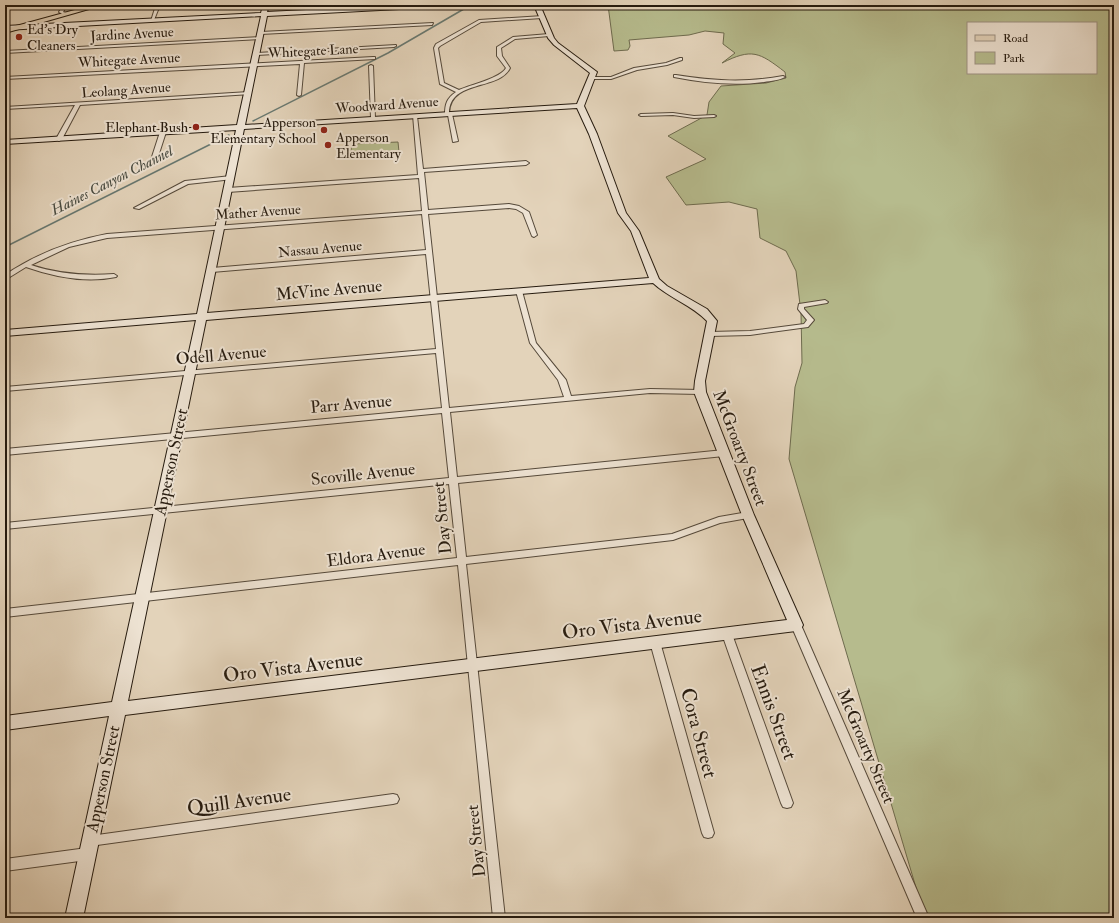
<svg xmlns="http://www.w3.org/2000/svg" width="1119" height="923" viewBox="0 0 1119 923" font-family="'IM FELL Double Pica',serif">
<rect width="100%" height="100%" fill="#e3d3ba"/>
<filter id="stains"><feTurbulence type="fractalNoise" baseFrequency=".005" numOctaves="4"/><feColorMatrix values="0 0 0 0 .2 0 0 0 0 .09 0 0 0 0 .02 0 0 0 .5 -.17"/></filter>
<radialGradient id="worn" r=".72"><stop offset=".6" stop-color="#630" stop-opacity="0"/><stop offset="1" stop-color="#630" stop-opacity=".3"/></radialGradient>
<path fill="#b6bb8d" stroke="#6e6b4e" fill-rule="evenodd" d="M608 5H1114V918H925L789 459 795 387 802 363 801 313 796 271 786 251 760 238 757 209 729 202 686 205 666 177 706 159 668 136 707 115 709 102 721 86 766 83 786 78 785 72C759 52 752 48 722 63L735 53 723 44 724 33 705 31 689 35 629 40 630 46 628 50 614 51ZM968 23H1096V73H968Z
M398 142 399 152 396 154 350 156 352 144Z"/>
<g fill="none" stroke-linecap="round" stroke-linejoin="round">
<path stroke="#697971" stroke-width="1.5" d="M253 121 388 53 469 6
M5 247 229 135"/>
<g stroke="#55493a" stroke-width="2">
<path id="street" d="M63 5H67L63 12 66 13V15H64L59 12Z
M156 5H160L154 20 151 21Z
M357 5H361L360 10 357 9Z
M543 16 542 18 481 22 440 46 438 48 444 83 459 90C470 85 501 78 506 68L497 56V47L513 37 549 34 551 35 549 36 515 39 501 48 502 56 510 68C499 91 450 79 449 113L452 114 458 141 453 142 448 115 445 114C445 104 447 98 456 92L440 84 434 48 436 44 479 20Z
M433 23 432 25 261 34 259 33 261 32Z
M261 37 262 38 260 39 5 53V51Z
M396 45V46L394 47 257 55 255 54 257 53Z
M373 57H375V59L304 63 301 95 299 96 297 95 300 64 5 79V77Z
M680 58H682V60L667 65 637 70 611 79H593L591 78 593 77H611L634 68 666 63Z
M371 65 373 66 375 118 373 119 371 118 369 66Z
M676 75C714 81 745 83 783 76L785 77C780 80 771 81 764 82 734 86 704 83 674 77V75Z
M249 92 251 93V94L80 105 62 139 59 141 56 139 75 105 5 109V107Z
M673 113 694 116 714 115 716 116 714 117 694 118 673 115 641 116 639 115 641 114Z
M413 115 417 116 423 169 526 161 529 163 526 165 424 172 428 210 509 204 519 206 529 212 537 235 534 237 532 236 523 213 516 209 509 208 428 214 449 408 564 397 558 380 530 343 516 291 519 289 522 291 536 343 566 380 571 396 650 389 700 390 704 392 700 394 650 393 450 412 457 477 724 450 728 453 724 456 458 483 466 557 672 534 719 517 748 512 751 513 752 515 751 517 748 518 720 523 673 540 466 564 505 918H493L458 565 5 617V609L457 558 449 484 5 529V523L449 478 442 413 5 455V449L442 408 436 353 5 391V387L436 349 426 254 212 272 209 270 212 268 426 250 422 214 107 238 69 247 31 265C58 274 85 276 114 274L117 276 116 277C87 283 54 277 26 267L5 280V275C36 254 70 241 107 234L422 211 419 178 228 192 225 190 228 188 418 175Z
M163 130 166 132 156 163 151 164 150 163 160 132Z
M231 176 233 177V179L188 184 139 209 134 208 185 181Z
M825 300 828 302 827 303 804 307V309L814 320 808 327 750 335 710 336 707 334 710 332 750 331 804 324 807 320 798 309 799 304Z
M796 621 799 622 801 625 929 918H917L791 625 793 622Z
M727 630 730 631 732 634 793 803 791 807 787 808 783 807 781 803 722 634 724 631Z
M655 638 658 639 660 642 714 833 712 837 708 838 704 837 702 833 650 642 652 639Z
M393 794 397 795 399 799 397 803 393 804 90 846 86 845 84 841 86 837 90 836Z
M87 848 91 850 93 854 91 858 87 860 5 871V859Z"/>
</g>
<g stroke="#261b0f" stroke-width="2">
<path id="secondary" d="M263 5H269L267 12 404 5H440L437 7 267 16 245 125 577 104 590 73 554 45 548 38 534 5H540L554 38 558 43 597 72 584 106 597 134 626 213 639 231 659 279 667 286 707 309 717 321 705 381 706 392 754 515 803 625 801 629 796 631 125 715 83 918H65L109 716 5 730V716L112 702 196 320 5 336V330L197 314 236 130 5 144V140L237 125 261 16 5 30V26L261 13ZM577 108 589 134 618 213 631 231 649 278 207 313 244 129ZM653 283C669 298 692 305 707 321L695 381 694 392 742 515 787 620 128 701 206 320Z"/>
</g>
<g stroke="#261b0f" stroke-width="2">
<path id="primary" d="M93 5H103L5 33V29Z"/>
</g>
<use href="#street" fill="#ede2d2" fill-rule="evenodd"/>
<use href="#secondary" fill="#ede2d2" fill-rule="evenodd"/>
<use href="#primary" fill="#e3d3ba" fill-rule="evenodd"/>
</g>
<g fill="#8f2418" stroke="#ede2d2" stroke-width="1.5">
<circle cx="19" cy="37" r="4"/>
<circle cx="196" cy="127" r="4"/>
<circle cx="324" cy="130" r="4"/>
<circle cx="328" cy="145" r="4"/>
</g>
<g text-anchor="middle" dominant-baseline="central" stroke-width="4" stroke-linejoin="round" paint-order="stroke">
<g font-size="14" fill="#261b0f" stroke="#ede2d2" text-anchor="start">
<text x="27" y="29">Ed’s Dry<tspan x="27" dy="16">Cleaners</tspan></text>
<text x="316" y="122" text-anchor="end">Apperson<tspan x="316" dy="16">Elementary School</tspan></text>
<text x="188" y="127" text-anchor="end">Elephant Bush</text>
<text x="336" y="137">Apperson<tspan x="336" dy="16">Elementary</tspan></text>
</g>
<g font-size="14" fill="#261b0f" stroke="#ede2d2">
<text transform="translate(132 34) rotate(-3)">Jardine Avenue</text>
<text transform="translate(313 51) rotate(-3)">Whitegate Lane</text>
<text transform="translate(129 60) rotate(-3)">Whitegate Avenue</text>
<text transform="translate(126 90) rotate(-4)">Leolang Avenue</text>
<text transform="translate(387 105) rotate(-4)">Woodward Avenue</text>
<text transform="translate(258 212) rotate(-4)">Mather Avenue</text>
<text transform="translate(320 249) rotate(-5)">Nassau Avenue</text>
</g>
<g font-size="15" font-style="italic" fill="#474a40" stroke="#ede2d2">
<text transform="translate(112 181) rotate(-27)">Haines Canyon Channel</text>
</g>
<g font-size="17" fill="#261b0f" stroke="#ede2d2">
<text transform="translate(329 290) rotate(-5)">McVine Avenue</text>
<text transform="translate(221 355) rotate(-5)">Odell Avenue</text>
<text transform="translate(351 404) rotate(-5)">Parr Avenue</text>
<text transform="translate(740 448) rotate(69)">McGroarty Street</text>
<text transform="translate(171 462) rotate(-78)">Apperson Street</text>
<text transform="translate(363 474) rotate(-6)">Scoville Avenue</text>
<text transform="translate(442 518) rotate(-96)">Day Street</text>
<text transform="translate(376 555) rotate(-7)">Eldora Avenue</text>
<text transform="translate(866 746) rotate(67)">McGroarty Street</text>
<text transform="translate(103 779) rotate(-78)">Apperson Street</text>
<text transform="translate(476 841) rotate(-96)">Day Street</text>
</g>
<g font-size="20" fill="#261b0f" stroke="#ede2d2">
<text transform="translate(632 624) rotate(-7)">Oro Vista Avenue</text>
<text transform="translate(293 667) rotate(-7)">Oro Vista Avenue</text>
<text transform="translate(774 712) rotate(70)">Ennis Street</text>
<text transform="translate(699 733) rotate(75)">Cora Street</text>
<text transform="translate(239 801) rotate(-8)">Quill Avenue</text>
</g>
</g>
<rect width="1119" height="923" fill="none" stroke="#e3d3ba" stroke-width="20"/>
<rect x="6" y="6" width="1107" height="911" fill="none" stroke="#261b0f" stroke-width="2"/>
<rect x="10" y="10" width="1099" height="903" fill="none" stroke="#261b0f"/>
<rect x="967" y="22" width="130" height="52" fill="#ede2d2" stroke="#9d9284"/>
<rect x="975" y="35" width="20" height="6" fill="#e3d3ba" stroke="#9d9284"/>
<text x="1003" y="42" font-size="12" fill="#261b0f">Road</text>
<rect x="975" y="52" width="20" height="12" fill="#b6bb8d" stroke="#9d9284"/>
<text x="1003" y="62" font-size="12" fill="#261b0f">Park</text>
<rect width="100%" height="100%" filter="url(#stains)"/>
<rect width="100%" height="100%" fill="url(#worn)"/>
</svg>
